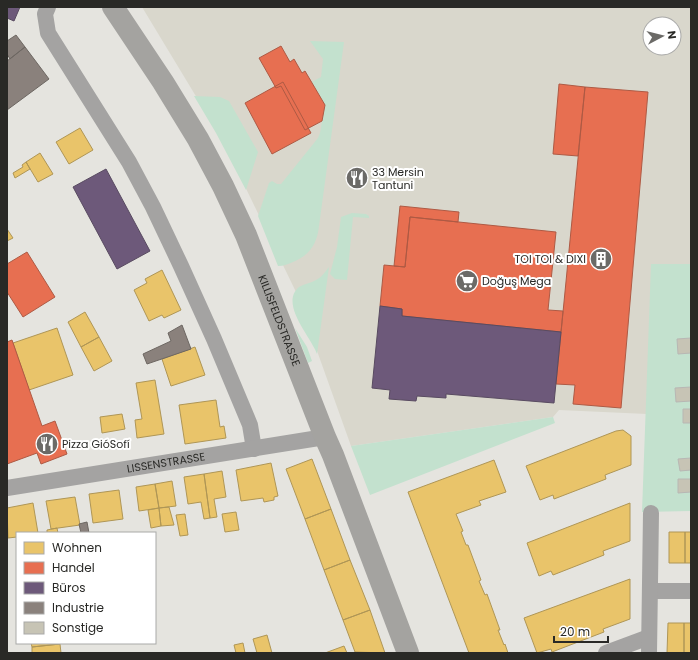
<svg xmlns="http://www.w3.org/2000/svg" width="698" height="660" viewBox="0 0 698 660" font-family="Poppins,sans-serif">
<rect width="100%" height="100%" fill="#e5e4df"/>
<path fill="#d9d7cc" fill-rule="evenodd" d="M142 7H691V264H652L647 414 559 410 553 417 351 446 296 292 223 141ZM650 24H674V48H650Z"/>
<path fill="#c3e1ce" d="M310 41 344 42 319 226C317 244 310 255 293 262 288 264 284 266 278 266L258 216 269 183 272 181 277 184H281L318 138 320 133 325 105 312 82 321 77 323 59Z
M194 96 220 97 229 101 258 152 246 190 216 133Z
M352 213 366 214 369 216V218L353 217 347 280 335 279 330 274 337 247 341 217Z
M651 264H691V511L642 512Z
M329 267 317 354C311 337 279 304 299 287 304 284 311 283 316 280 322 277 325 272 329 267Z
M295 328 307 347 312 361 308 363Z
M553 417 555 423 370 495 351 446Z"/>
<path fill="#e9c46a" stroke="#af9656" d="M80 128 93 150 69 164 56 142Z
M40 153 53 174 38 182 26 162Z
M26 162 30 169 15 178 13 173 23 167 22 165Z
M7 229 13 238 7 241Z
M162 270 181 310 164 318 162 315 149 321 134 290 147 283 145 279Z
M85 312 99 337 81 347 68 322Z
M57 328 73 375 29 390 13 343Z
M99 337 112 361 94 371 81 347Z
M195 347 205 375 171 386 162 359Z
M155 380 164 434 137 438 135 420 142 419 136 383Z
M216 400 220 427 224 426 226 438 185 444 179 405Z
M122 414 125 429 102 433 100 417Z
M623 430 631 436V465L605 475 606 479 554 499 553 495 540 500 526 466 616 431Z
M312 459 331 509 305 519 286 469Z
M494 460 506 492 479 501 481 505 456 514 463 531 461 532 466 545H468L481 580 479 581 485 595 487 594 500 630H498L504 645 505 644 508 653H469L408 492Z
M271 463 278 496 274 497V500L264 502 263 498 241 501 236 470Z
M222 471 226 497 214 499 217 517 210 518 204 474Z
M204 474 210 518 204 519 201 502 188 504 184 477Z
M172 481 176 506 159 508 155 484Z
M155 484 159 508 139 511 136 487Z
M119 490 123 519 93 523 89 494Z
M75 497 80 525 51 529 46 501Z
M33 503 38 533H17V537L8 538 7 508Z
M630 503V541L603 551 604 555 553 575 551 571 539 576 527 543Z
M169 507 174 525 161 526 159 508Z
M159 508 161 526 151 528 148 510Z
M331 509 350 560 324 570 305 519Z
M236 512 239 530 225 532 222 514Z
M185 514 188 535 180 536 176 515Z
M57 528 58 533H47V530Z
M669 532H685V563H669Z
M685 532H691V563H685Z
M350 560 370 610 343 620 324 570Z
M630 579V619L603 629 604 632 552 652 551 649 537 653 524 618Z
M370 610 385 653 355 652 343 620Z
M668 623H684V653H667Z
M684 623H691V653H684Z
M267 635 272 653H257L253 639Z
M31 643H60V644L32 647Z
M243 643 245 653H236L234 645Z
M60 644 61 653H32V647Z
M344 646 347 653H325Z"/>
<path fill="#e76f51" stroke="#ae5a44" d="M281 46 290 62 294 59 302 73 305 71 325 105 322 121 305 130 281 86 276 88 259 58Z
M283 82 311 133 272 154 245 103Z
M559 84 585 87 578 156 553 154Z
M585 87 648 92 621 408 573 404 575 385 556 384Z
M400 206 459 212 458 222 410 217 405 267 394 266Z
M410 217 556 232 548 310 563 311 561 332 402 316V309L380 306 384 265 405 267Z
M27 252 55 297 23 317 7 292V264Z
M12 340 42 426 55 421 67 454 41 464 37 453 7 464V342Z"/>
<path fill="#6d597a" stroke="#594b61" d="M7 7H20L14 21 7 18Z
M106 169 150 251 117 269 73 187Z
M380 306 402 309V316L561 332 554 403 446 394V398L417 396 416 401 389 399 390 390 372 388Z"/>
<path fill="#8a817c" stroke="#6d6762" d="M16 35 25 47 10 59 7 54V41Z
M25 47 49 79 7 110V61Z
M182 325 191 349 147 364 143 354 171 341 168 333Z
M87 522 89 533H81L79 524Z"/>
<path fill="#c7c4b5" stroke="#b8b7b4" d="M691 338V353L678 354 677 339Z
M691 387V401L676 402 675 388Z
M683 409H691V423H683Z
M691 458V470L680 471 678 459Z
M678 479H691V492L678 493Z"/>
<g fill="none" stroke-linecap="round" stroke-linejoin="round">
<g stroke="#a4a3a2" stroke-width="16">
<path d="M48 7 45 14 48 33 129 162 153 207 181 266 214 339 250 425 254 449"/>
<path id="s1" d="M7 488 325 437"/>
<path d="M650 591H691"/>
<path d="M606 653 649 637"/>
<path d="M649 653 651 513"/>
</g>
<path stroke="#a4a3a0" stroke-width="22" id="s2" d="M113 7 163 82 198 139 223 186 246 235 325 437 333 455 408 653"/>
</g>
<defs>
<g id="restaurant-disc" transform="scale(1.15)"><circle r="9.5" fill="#6b6a67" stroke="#fff"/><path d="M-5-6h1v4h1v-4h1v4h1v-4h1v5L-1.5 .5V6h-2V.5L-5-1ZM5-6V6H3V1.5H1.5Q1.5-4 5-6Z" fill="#fff"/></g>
<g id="building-disc" transform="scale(1.15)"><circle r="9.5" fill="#6b6a67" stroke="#fff"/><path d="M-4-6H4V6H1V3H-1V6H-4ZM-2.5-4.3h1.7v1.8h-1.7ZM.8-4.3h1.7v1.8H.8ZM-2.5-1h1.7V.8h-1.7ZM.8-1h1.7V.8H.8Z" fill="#fff"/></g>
<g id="supermarket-disc" transform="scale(1.15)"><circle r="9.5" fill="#6b6a67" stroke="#fff"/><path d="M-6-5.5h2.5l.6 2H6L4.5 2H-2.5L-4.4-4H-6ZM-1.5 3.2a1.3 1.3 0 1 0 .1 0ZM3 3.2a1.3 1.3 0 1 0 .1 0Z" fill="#fff"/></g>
</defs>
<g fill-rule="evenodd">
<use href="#restaurant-disc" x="357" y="178"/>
<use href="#building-disc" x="601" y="259"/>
<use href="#supermarket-disc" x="467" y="281"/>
<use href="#restaurant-disc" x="47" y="444"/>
</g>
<g text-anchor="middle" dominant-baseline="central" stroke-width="4" stroke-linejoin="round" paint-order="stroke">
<g font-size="11" fill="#292926" stroke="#fff" text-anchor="start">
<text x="372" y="172">33 Mersin<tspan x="372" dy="13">Tantuni</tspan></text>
<text x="586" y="259" text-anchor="end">TOI TOI &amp; DIXI</text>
<text x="482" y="281">Doğuş Mega</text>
<text x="62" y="444">Pizza GióSofí</text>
</g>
<g font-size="11" fill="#292926" stroke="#fff">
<text stroke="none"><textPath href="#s2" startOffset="356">KILLISFELDSTRASSE</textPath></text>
<text stroke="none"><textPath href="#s1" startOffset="161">LISSENSTRASSE</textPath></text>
</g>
</g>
<rect width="698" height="660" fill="none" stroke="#292926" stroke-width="16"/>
<rect x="16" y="532" width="140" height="112" fill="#ffffff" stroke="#a9a9a8"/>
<rect x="24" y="542" width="20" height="12" fill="#e9c46a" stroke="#a9a9a8"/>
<text x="52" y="552" font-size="12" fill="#292926">Wohnen</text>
<rect x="24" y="562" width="20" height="12" fill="#e76f51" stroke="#a9a9a8"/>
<text x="52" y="572" font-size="12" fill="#292926">Handel</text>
<rect x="24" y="582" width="20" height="12" fill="#6d597a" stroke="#a9a9a8"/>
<text x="52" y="592" font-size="12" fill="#292926">Büros</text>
<rect x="24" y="602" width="20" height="12" fill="#8a817c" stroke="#a9a9a8"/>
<text x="52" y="612" font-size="12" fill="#292926">Industrie</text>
<rect x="24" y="622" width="20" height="12" fill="#c7c4b5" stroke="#a9a9a8"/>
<text x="52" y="632" font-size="12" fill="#292926">Sonstige</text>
<g transform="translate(662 36) rotate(83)"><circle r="19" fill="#ffffff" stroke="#a9a9a8"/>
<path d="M0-3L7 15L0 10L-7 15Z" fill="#6b6a67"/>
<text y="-6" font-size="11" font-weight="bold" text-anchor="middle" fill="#292926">N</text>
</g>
<path d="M554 636v6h54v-6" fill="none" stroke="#292926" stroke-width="2"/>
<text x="560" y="636" font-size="12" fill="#292926" stroke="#ffffff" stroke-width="3" paint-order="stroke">20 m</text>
</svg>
